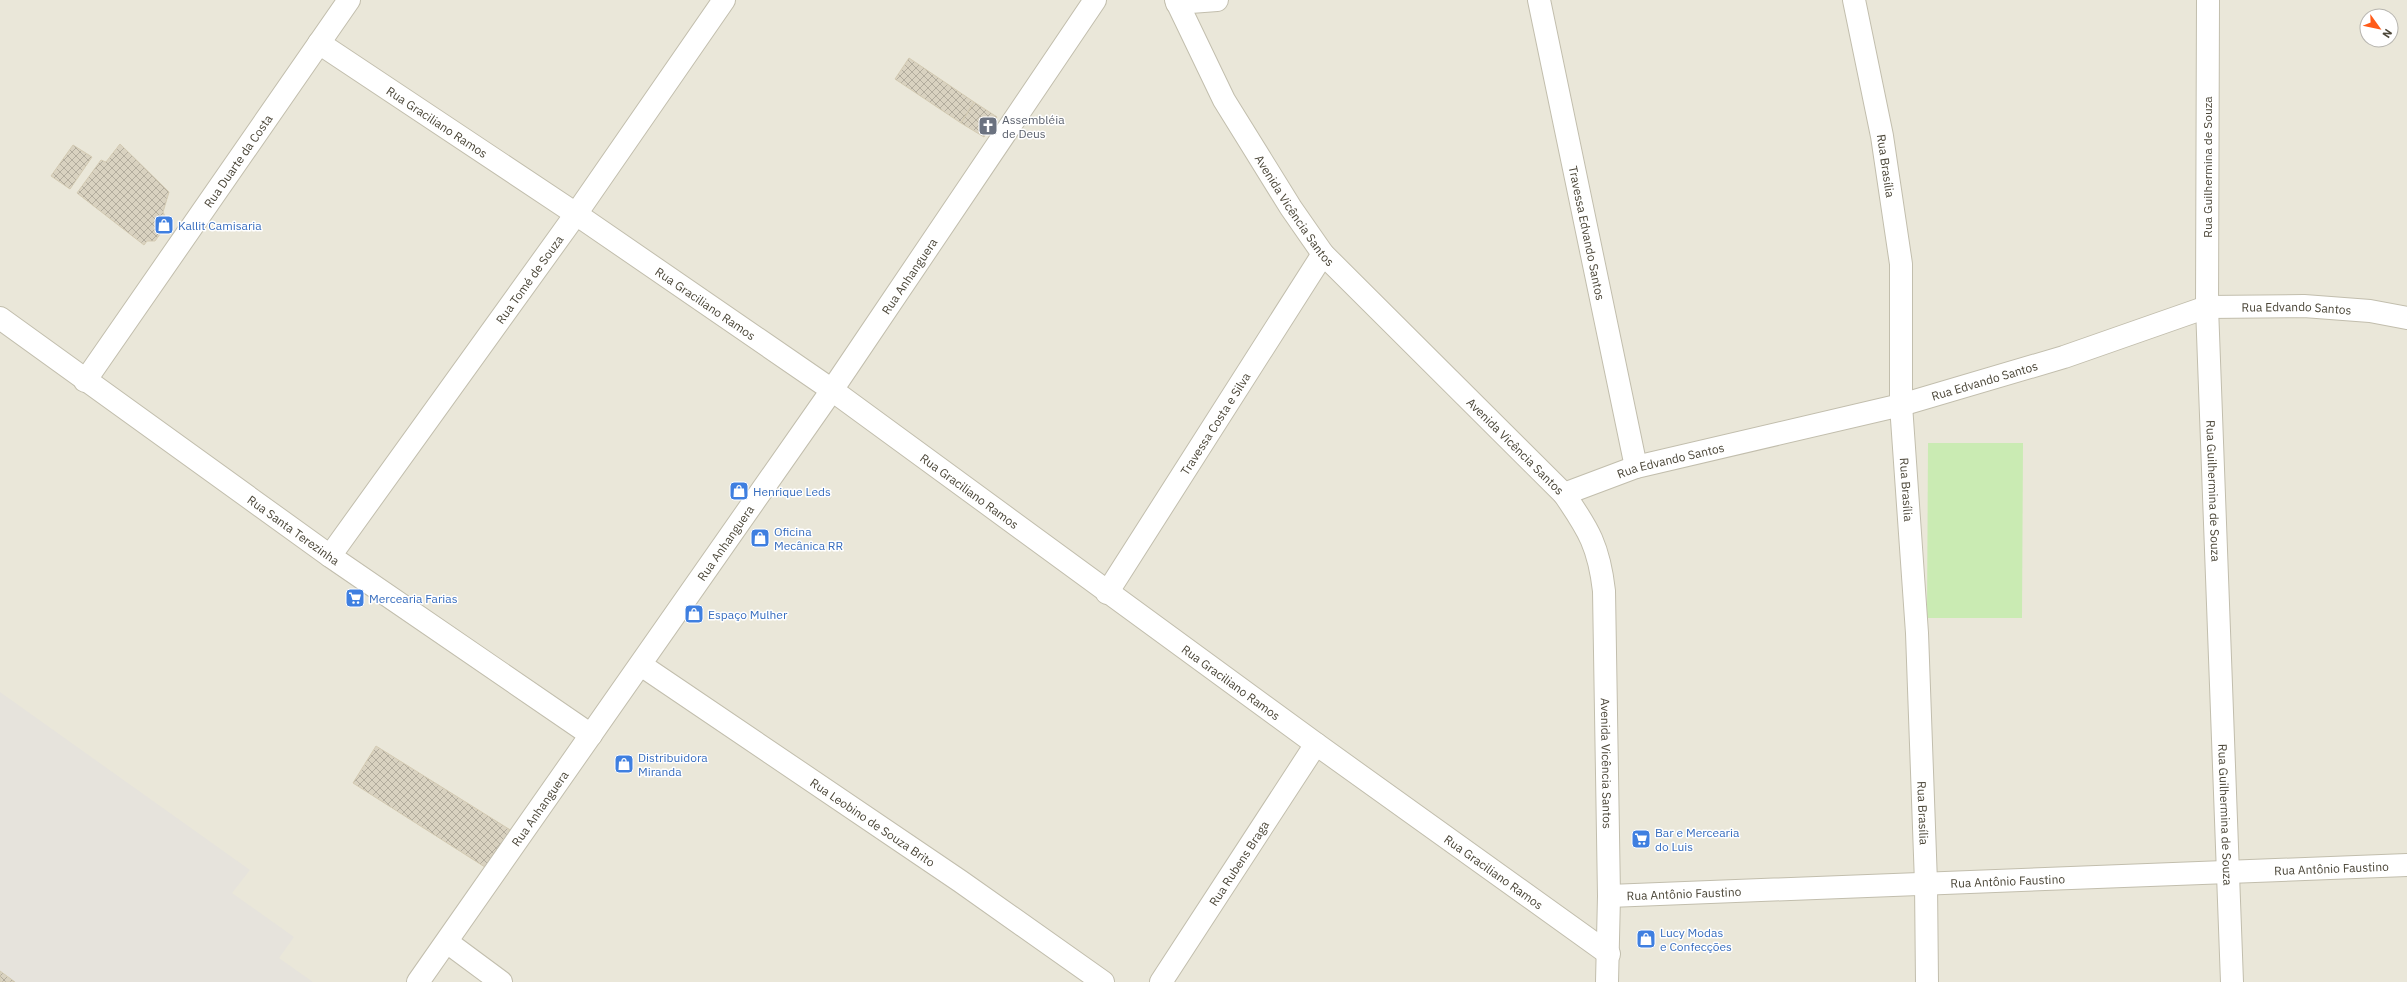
<svg xmlns="http://www.w3.org/2000/svg" width="2407" height="982" viewBox="0 0 2407 982" font-family="'IBM Plex Sans',sans-serif">
<defs>
<pattern id="building-cross-hatch" width="8" height="8" patternUnits="userSpaceOnUse"><rect width="8" height="8" fill="#d9d2c0"/><path d="M0 0l8 8M0 8l8-8" fill="none" stroke="#b2ac9d"/></pattern>
</defs>
<rect width="100%" height="100%" fill="#f6f4eb"/>
<path fill="#eae7d9" fill-rule="evenodd" d="M0 0H2407V982H0ZM2367 16H2391V40H2367Z"/>
<path fill="#e6e3dc" d="M0 692 250 870 232 893 294 937 279 958 313 982H0Z"/>
<path fill="#caebb3" d="M1928 443H2023L2022 618H1927Z"/>
<path fill="url(#building-cross-hatch)" stroke="#d4cbb3" d="M909 58 974 102 961 123 895 79Z
M974 102 997 117 984 137 961 123Z
M120 144 169 192 163 212 168 223 155 241H147L144 245 77 193 101 160 106 162Z
M73 145 92 157 70 189 51 176Z
M376 746 512 831 488 869 353 783Z
M0 971 15 982H0Z"/>
<g fill="none" stroke-linecap="round" stroke-linejoin="round">
<g stroke="#c2bead" stroke-width="24">
<g id="minor">
<path id="s1" d="M1176 0 1224 100 1291 208 1323 254 1564 494C1589 530 1599 547 1604 591L1609 896 1607 982"/>
<path id="s2" d="M1539 0 1636 467"/>
<path id="s3" d="M1854 0 1882 136 1901 264V405L1917 633 1926 883 1927 982"/>
<path id="s4" d="M2208 0 2207 307 2232 982"/>
<path d="M1177 3 1217 0"/>
<path id="s5" d="M319 43 576 214 832 390 1316 744 1609 954"/>
<path id="s6" d="M0 318 330 556 591 735"/>
<path id="s7" d="M85 381 349 0"/>
<path id="s8" d="M1564 494 1636 467 1901 405 2064 357 2207 307 2304 306 2370 311 2407 318"/>
<path id="s9" d="M330 556 576 214 724 0"/>
<path id="s10" d="M1107 593 1323 254"/>
<path id="s11" d="M641 665 960 881 1103 982"/>
<path id="s12" d="M1609 896 2407 865"/>
<path d="M447 942 501 982"/>
<path id="s13" d="M418 982 832 390 1095 0"/>
<path id="s14" d="M1161 982 1316 744"/>
</g>
</g>
<use href="#minor" stroke="#fff" stroke-width="22"/>
</g>
<defs>
<g id="church-square" transform="scale(1)"><rect x="-9" y="-9" width="18" height="18" rx="4" fill="#6b7280" stroke="#fff"/><path d="M-1.2-6h2.4v3.5h3.3v2.4h-3.3V6h-2.4V-.1h-3.3v-2.4h3.3Z" fill="#fff"/></g>
<g id="shop-square" transform="scale(1)"><rect x="-9" y="-9" width="18" height="18" rx="4" fill="#3f7fe0" stroke="#fff"/><path d="M-5-2.5h2.3a2.7 3.5 0 0 1 5.4 0H5L5.5 6h-11ZM-1.5-2.5h3a1.5 2.3 0 0 0-3 0Z" fill="#fff"/></g>
<g id="supermarket-square" transform="scale(1)"><rect x="-9" y="-9" width="18" height="18" rx="4" fill="#3f7fe0" stroke="#fff"/><path d="M-6-5.5h2.5l.6 2H6L4.5 2H-2.5L-4.4-4H-6ZM-1.5 3.2a1.3 1.3 0 1 0 .1 0ZM3 3.2a1.3 1.3 0 1 0 .1 0Z" fill="#fff"/></g>
</defs>
<g fill-rule="evenodd">
<use href="#church-square" x="988" y="126"/>
<use href="#shop-square" x="164" y="225"/>
<use href="#shop-square" x="739" y="491"/>
<use href="#shop-square" x="760" y="538"/>
<use href="#supermarket-square" x="355" y="598"/>
<use href="#shop-square" x="694" y="614"/>
<use href="#shop-square" x="624" y="764"/>
<use href="#supermarket-square" x="1641" y="839"/>
<use href="#shop-square" x="1646" y="939"/>
</g>
<g text-anchor="middle" dominant-baseline="central" stroke-width="3" stroke-linejoin="round" paint-order="stroke">
<g font-size="12" fill="#5b616d" stroke="#fff" text-anchor="start">
<text x="1002" y="119">Assembléia<tspan x="1002" dy="14">de Deus</tspan></text>
</g>
<g font-size="12" fill="#4b4638" stroke="#fff">
<text stroke="none"><textPath href="#s5" startOffset="142">Rua Graciliano Ramos</textPath></text>
<text stroke="none"><textPath href="#s7" startOffset="268">Rua Duarte da Costa</textPath></text>
<text stroke="none"><textPath href="#s3" startOffset="169">Rua Brasília</textPath></text>
<text transform="translate(2207 167) rotate(-90)">Rua Guilhermina de Souza</text>
<text stroke="none"><textPath href="#s1" startOffset="242">Avenida Vicência Santos</textPath></text>
<text stroke="none"><textPath href="#s2" startOffset="238">Travessa Edvando Santos</textPath></text>
<text stroke="none"><textPath href="#s13" startOffset="860">Rua Anhanguera</textPath></text>
<text stroke="none"><textPath href="#s9" startOffset="341">Rua Tomé de Souza</textPath></text>
<text stroke="none"><textPath href="#s5" startOffset="466">Rua Graciliano Ramos</textPath></text>
<text stroke="none"><textPath href="#s8" startOffset="760">Rua Edvando Santos</textPath></text>
<text stroke="none"><textPath href="#s8" startOffset="436">Rua Edvando Santos</textPath></text>
<text stroke="none"><textPath href="#s10" startOffset="201">Travessa Costa e Silva</textPath></text>
<text stroke="none"><textPath href="#s1" startOffset="566">Avenida Vicência Santos</textPath></text>
<text stroke="none"><textPath href="#s8" startOffset="112">Rua Edvando Santos</textPath></text>
<text stroke="none"><textPath href="#s3" startOffset="494">Rua Brasília</textPath></text>
<text stroke="none"><textPath href="#s5" startOffset="790">Rua Graciliano Ramos</textPath></text>
<text stroke="none"><textPath href="#s4" startOffset="491">Rua Guilhermina de Souza</textPath></text>
<text stroke="none"><textPath href="#s6" startOffset="362">Rua Santa Terezinha</textPath></text>
<text stroke="none"><textPath href="#s13" startOffset="536">Rua Anhanguera</textPath></text>
<text stroke="none"><textPath href="#s5" startOffset="1114">Rua Graciliano Ramos</textPath></text>
<text stroke="none"><textPath href="#s1" startOffset="913">Avenida Vicência Santos</textPath></text>
<text stroke="none"><textPath href="#s13" startOffset="212">Rua Anhanguera</textPath></text>
<text stroke="none"><textPath href="#s3" startOffset="818">Rua Brasília</textPath></text>
<text stroke="none"><textPath href="#s4" startOffset="815">Rua Guilhermina de Souza</textPath></text>
<text stroke="none"><textPath href="#s11" startOffset="280">Rua Leobino de Souza Brito</textPath></text>
<text stroke="none"><textPath href="#s14" startOffset="142">Rua Rubens Braga</textPath></text>
<text stroke="none"><textPath href="#s12" startOffset="723">Rua Antônio Faustino</textPath></text>
<text stroke="none"><textPath href="#s5" startOffset="1438">Rua Graciliano Ramos</textPath></text>
<text stroke="none"><textPath href="#s12" startOffset="399">Rua Antônio Faustino</textPath></text>
<text stroke="none"><textPath href="#s12" startOffset="75">Rua Antônio Faustino</textPath></text>
</g>
<g font-size="12" fill="#366cbe" stroke="#fff" text-anchor="start">
<text x="178" y="225">Kallit Camisaria</text>
<text x="753" y="491">Henrique Leds</text>
<text x="774" y="531">Oficina<tspan x="774" dy="14">Mecânica RR</tspan></text>
<text x="369" y="598">Mercearia Farias</text>
<text x="708" y="614">Espaço Mulher</text>
<text x="638" y="757">Distribuidora<tspan x="638" dy="14">Miranda</tspan></text>
<text x="1655" y="832">Bar e Mercearia<tspan x="1655" dy="14">do Luis</tspan></text>
<text x="1660" y="932">Lucy Modas<tspan x="1660" dy="14">e Confecções</tspan></text>
</g>
</g>
<g transform="translate(2379 28) rotate(123)"><circle r="19" fill="#ffffff" stroke="#b7b5af"/>
<path d="M0-3L7 15L0 10L-7 15Z" fill="#ff5b19"/>
<text y="-6" font-size="11" font-weight="bold" text-anchor="middle" fill="#4b4638">N</text>
</g>
</svg>
